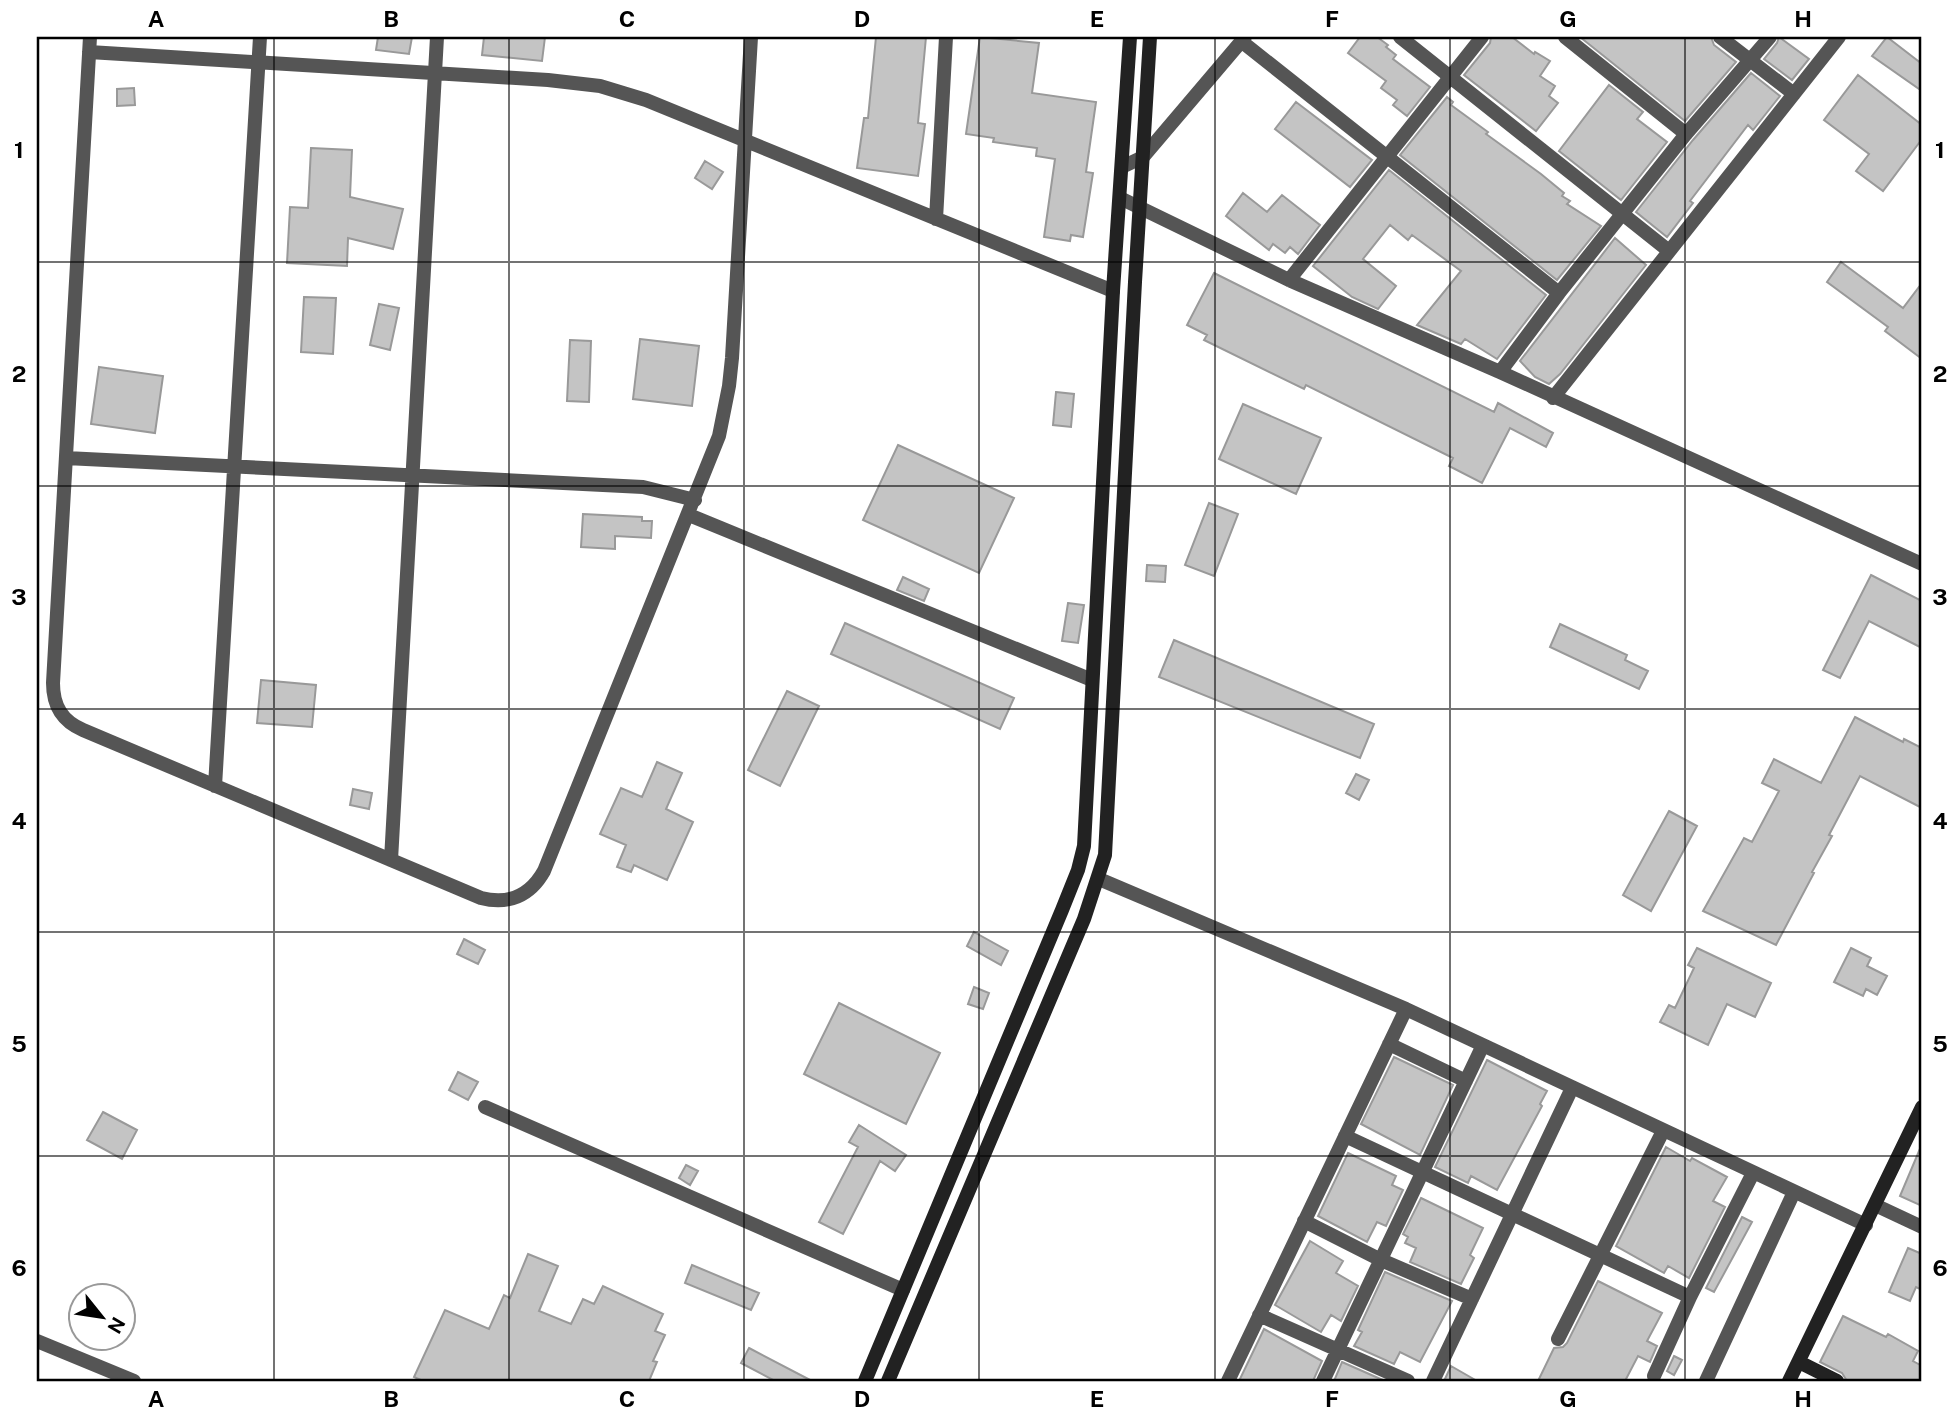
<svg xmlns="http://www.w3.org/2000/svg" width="1959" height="1418" viewBox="0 0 1959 1418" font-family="'Public Sans',sans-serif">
<rect width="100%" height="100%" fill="#fff"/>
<path fill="#c4c4c4" stroke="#999" stroke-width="2" d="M378 37H412L409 54 376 50Z
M484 37H545L542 61 482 55Z
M876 37H926L918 123 925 124 918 176 857 168 864 118H868Z
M980 37 1039 43 1032 93 1096 102 1086 172 1093 173 1083 237 1071 235 1070 241 1044 237 1055 159 1036 156 1037 148 993 142 994 138 966 134Z
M1360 37H1377L1388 45 1386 47 1396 55 1393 59 1430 87 1407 116 1393 105 1397 100 1381 88 1386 81 1348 53Z
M1491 37H1512L1534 54 1535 52 1550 61 1540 76 1555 86 1549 96 1558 103 1536 131 1464 75 1490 43Z
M1580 37H1711L1714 45 1736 62 1685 121Z
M1779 37 1809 59 1792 80 1764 59 1777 43Z
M1887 37 1922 64V91L1872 56Z
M1751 73 1780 96 1753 130 1748 125 1690 201 1693 203 1667 237 1636 212 1693 140Z
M1858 75 1922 125V139L1883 191 1856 171 1869 154 1824 120Z
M1609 85 1643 112 1637 119 1667 142 1621 200 1559 151Z
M134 88 135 105 117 106V89Z
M1447 97 1453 102 1451 105 1488 132 1486 134 1541 174 1564 193 1562 196 1570 201 1567 204 1601 226 1557 280 1400 155Z
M1296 102 1372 160 1350 187 1275 129Z
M311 148 352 150 350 197 403 209 393 249 348 238 347 266 287 263 290 207 308 208Z
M705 161 723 172 712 189 695 178Z
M1389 170 1546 295 1497 359 1465 339 1461 344 1417 325 1461 271 1412 235 1408 240 1390 225 1363 259 1396 286 1378 309 1352 297 1313 266Z
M1243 193 1267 212 1282 195 1320 225 1298 254 1290 247 1285 253 1273 244 1269 250 1226 216Z
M1615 238 1646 265 1560 374 1549 384 1535 377 1520 361Z
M1841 262 1903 308 1922 283V359L1885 331 1888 327 1827 282Z
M1214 273 1494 412 1498 403 1553 433 1546 447 1510 428 1482 483 1449 466 1453 458 1306 385 1304 389 1204 340 1207 335 1187 325Z
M304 297 336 298 333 354 301 352Z
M379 304 399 308 390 350 370 345Z
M640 339 699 346 692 406 633 399Z
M570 340 591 341 589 402 567 401Z
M99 367 163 376 155 433 91 424Z
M1056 392 1074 394 1071 427 1053 425Z
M1243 404 1321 438 1296 494 1219 459Z
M898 445 1014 498 979 573 863 520Z
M1209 503 1238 514 1214 576 1185 565Z
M583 514 642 517V521H652L651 538 615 536V549L581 547Z
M1147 565 1166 566 1165 582 1146 581Z
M1871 575 1922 601V648L1869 621 1840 678 1823 670Z
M903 577 929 589 924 601 897 590Z
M1068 603 1084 605 1078 643 1062 641Z
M845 623 1014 698 1000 729 831 654Z
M1560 624 1627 655 1625 660 1648 671 1639 689 1550 647Z
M1174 640 1374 724 1360 758 1159 677Z
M261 680 316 685 312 727 257 723Z
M787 691 819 706 780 786 748 770Z
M1855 717 1903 742 1904 739 1922 748V808L1860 776 1829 835 1832 836 1812 872 1814 873 1776 945 1703 911 1744 838 1752 842 1779 791 1762 783 1774 759 1821 783Z
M657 762 682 773 666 809 693 822 667 880 634 865 631 872 617 867 626 845 600 834 621 788 642 797Z
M1356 774 1369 780 1359 800 1346 793Z
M353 789 372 793 369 809 350 805Z
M1669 811 1697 826 1651 911 1623 895Z
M974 932 1008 951 1001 965 967 946Z
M464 939 485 950 478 964 457 954Z
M1697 948 1771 983 1755 1017 1727 1004 1708 1045 1660 1022 1669 1005 1675 1008 1694 968 1688 965Z
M1851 948 1871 958 1867 966 1887 976 1877 995 1866 989 1863 996 1834 982Z
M974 987 989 993 983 1009 968 1004Z
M839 1003 940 1053 906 1124 804 1074Z
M1394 1057 1453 1085 1420 1155 1361 1124Z
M1487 1060 1547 1091 1540 1104 1542 1106 1497 1190 1471 1176 1468 1183 1435 1167Z
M458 1072 478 1082 468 1100 449 1090Z
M103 1112 137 1130 122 1159 87 1140Z
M859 1125 906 1155 895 1171 880 1161 843 1234 819 1222 858 1147 849 1142Z
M1922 1144V1206L1900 1196Z
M1666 1147 1690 1161 1692 1158 1727 1177 1713 1201 1725 1207 1689 1278 1668 1266 1664 1273 1616 1246Z
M1348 1153 1396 1176 1392 1185 1403 1190 1386 1226 1377 1222 1367 1242 1318 1216Z
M686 1165 698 1171 690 1185 679 1178Z
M1421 1198 1483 1228 1470 1255 1474 1258 1461 1284 1410 1262 1416 1248 1405 1243 1408 1237 1403 1234Z
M1742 1217 1752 1222 1714 1292 1706 1288Z
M1310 1241 1343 1261 1336 1273 1358 1286 1341 1321 1331 1315 1321 1332 1275 1305Z
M1908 1248 1922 1254V1290L1916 1287 1910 1301 1889 1292Z
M528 1254 558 1266 539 1311 571 1324 583 1299 594 1304 603 1286 663 1314 655 1331 665 1335 653 1361 657 1362 649 1381H423L414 1377 445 1310 489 1329 504 1295 510 1298Z
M692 1265 759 1293 751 1310 685 1283Z
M1385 1272 1452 1301 1420 1362 1400 1352 1394 1364 1354 1346 1362 1332 1358 1330Z
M1598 1281 1662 1313 1647 1341 1657 1346 1650 1362 1638 1356 1625 1381H1538L1554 1348 1563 1347 1567 1343Z
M1843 1316 1886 1337 1888 1334 1918 1351 1913 1361 1922 1366V1381H1847L1842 1373 1820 1362Z
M1264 1329 1322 1361 1313 1381H1239Z
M749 1348 812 1381H775L741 1363Z
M1674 1356 1682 1360 1674 1375 1667 1371Z
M1342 1362 1385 1381H1334Z
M1451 1366 1477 1381H1444Z"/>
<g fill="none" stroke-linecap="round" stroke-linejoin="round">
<path stroke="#555" stroke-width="14" d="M90 37 53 683C53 706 62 721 83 730L481 898C508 905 530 896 544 871L719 436 729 386 732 358 751 37
M1400 37 1669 251
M1565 37 1686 134
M1720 37 1794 94
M1241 41 1559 293
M89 52 548 80 600 86 646 100 1113 291
M1122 167 1143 157 1245 37
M1120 198 1289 280 1500 372 1922 564
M936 219 946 37
M1289 280 1482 37
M1500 372 1559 293 1686 134 1770 37
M1553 398 1839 37
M66 458 643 487 695 500
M689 515 1092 680
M215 786 260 37
M391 860 437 37
M1099 879 1406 1009 1866 1225
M1389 1044 1466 1081
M485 1107 903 1290
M1345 1136 1690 1297
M1875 1205 1922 1227
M1304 1221 1381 1260 1472 1299
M1259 1315 1408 1381
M1558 1339 1663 1131
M37 1341 134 1381
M1654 1376 1690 1297 1753 1173
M1228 1381 1406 1009
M1323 1381 1483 1045
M1433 1381 1572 1088
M1706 1381 1794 1192"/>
<path stroke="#222" stroke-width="14" d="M1799 1362 1837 1381
M865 1381 1062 910 1078 870 1084 846 1113 291 1130 37
M888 1381 1084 919 1105 855 1135 282 1150 37
M1789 1381 1922 1107"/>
</g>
<path fill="none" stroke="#000" stroke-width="2" stroke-opacity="0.55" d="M274 37V1381M509 37V1381M744 37V1381M979 37V1381M1215 37V1381M1450 37V1381M1685 37V1381M37 262H1922M37 486H1922M37 709H1922M37 932H1922M37 1156H1922"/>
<rect width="1959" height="1418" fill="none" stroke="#ffffff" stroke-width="77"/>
<g transform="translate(102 1317) rotate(120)"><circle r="33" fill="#ffffff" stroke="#999999" stroke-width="2"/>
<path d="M0-5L12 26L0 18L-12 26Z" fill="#000000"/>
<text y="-10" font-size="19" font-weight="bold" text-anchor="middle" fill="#000000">N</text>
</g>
<rect x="38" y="38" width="1882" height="1342" fill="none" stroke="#000" stroke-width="2.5"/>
<g font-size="23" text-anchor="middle" font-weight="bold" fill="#000">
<text x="156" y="27">A</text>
<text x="391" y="27">B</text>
<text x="627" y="27">C</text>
<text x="862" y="27">D</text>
<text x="1097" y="27">E</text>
<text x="1332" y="27">F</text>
<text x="1568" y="27">G</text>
<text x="1803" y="27">H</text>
<text x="19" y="158">1</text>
<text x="1940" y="158">1</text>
<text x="19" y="382">2</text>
<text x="1940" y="382">2</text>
<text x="19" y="605">3</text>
<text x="1940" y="605">3</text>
<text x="19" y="829">4</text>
<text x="1940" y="829">4</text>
<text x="19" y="1052">5</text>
<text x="1940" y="1052">5</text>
<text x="19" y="1276">6</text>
<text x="1940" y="1276">6</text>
<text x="156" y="1407">A</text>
<text x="391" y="1407">B</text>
<text x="627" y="1407">C</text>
<text x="862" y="1407">D</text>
<text x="1097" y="1407">E</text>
<text x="1332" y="1407">F</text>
<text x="1568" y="1407">G</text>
<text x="1803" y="1407">H</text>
</g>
</svg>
